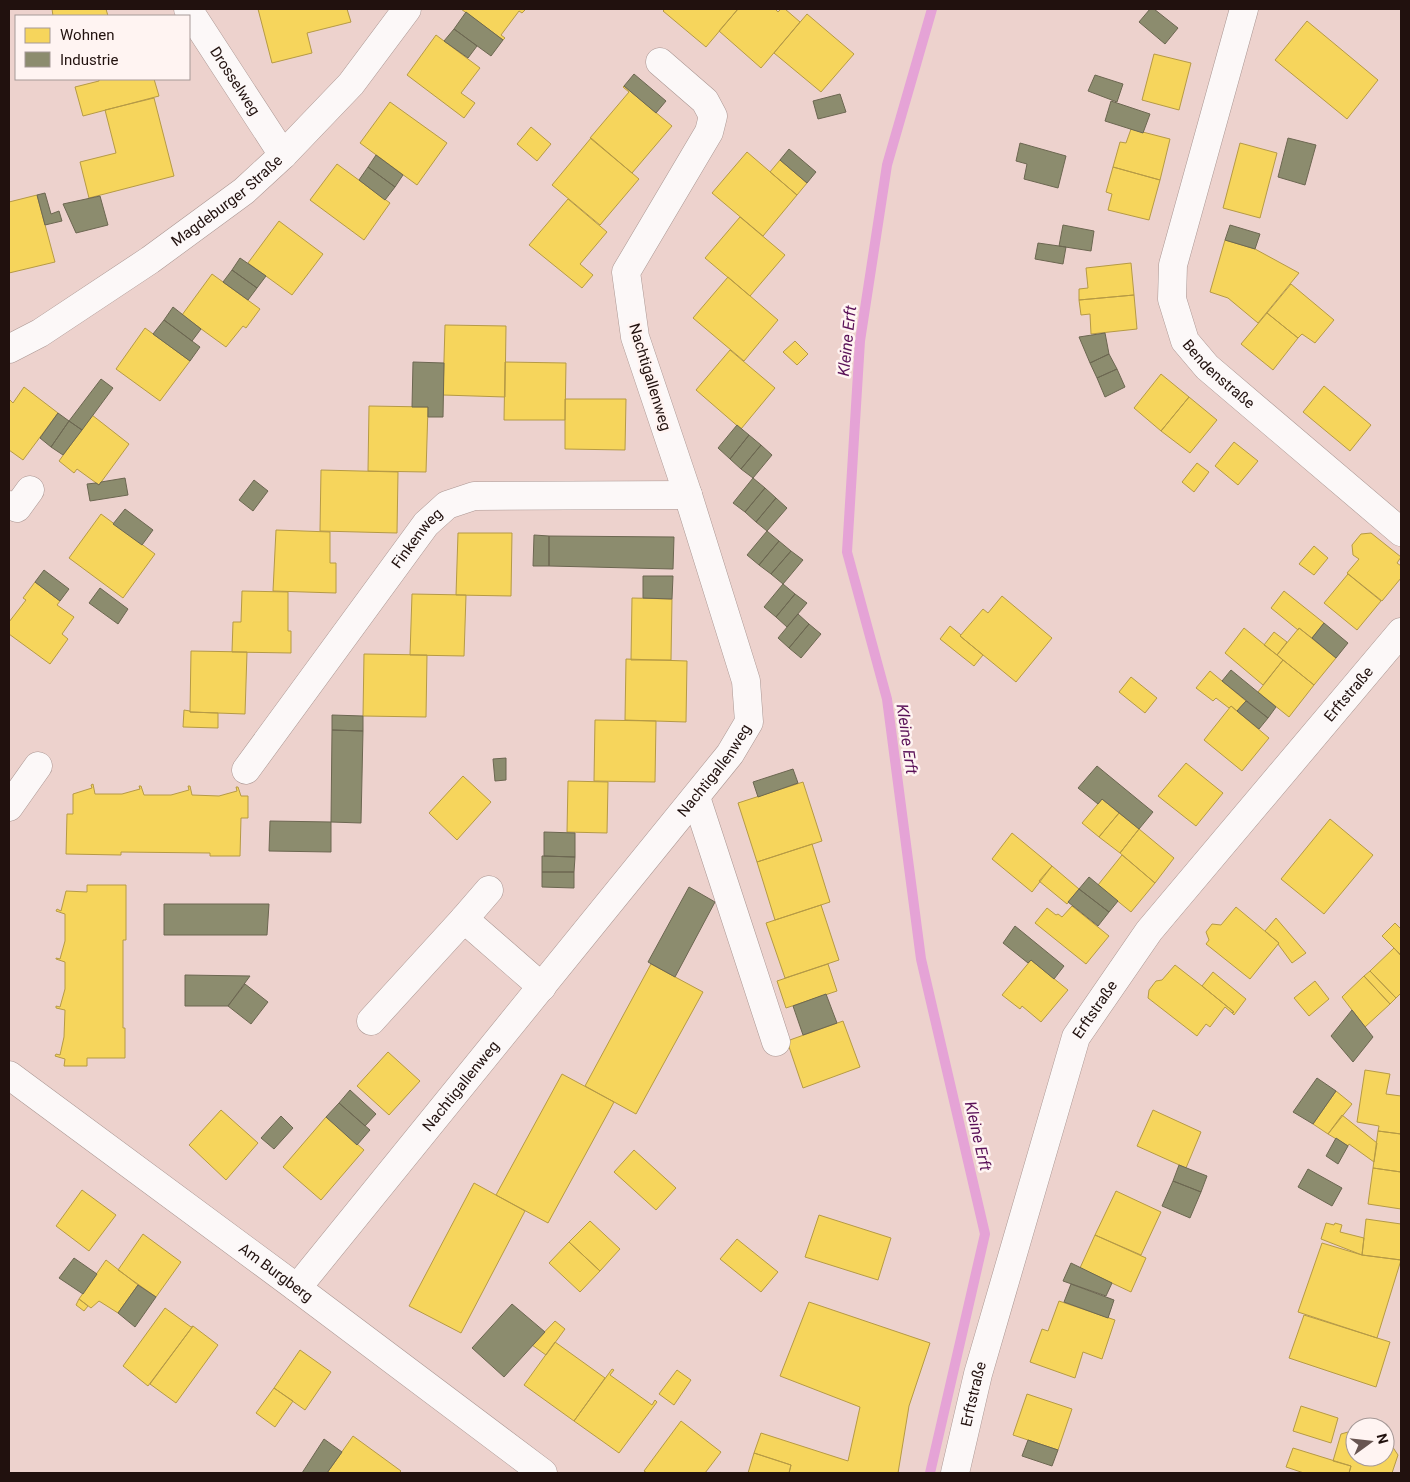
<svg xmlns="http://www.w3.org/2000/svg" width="1410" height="1482" viewBox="0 0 1410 1482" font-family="Roboto,sans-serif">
<rect width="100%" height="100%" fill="#edd2cd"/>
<path fill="#f6d55c" stroke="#b69a45" d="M52 9H106L108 16H53Z
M258 9H347L351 22 307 33 312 53 272 63Z
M461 9H526L522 13 519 11 501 35 505 38 503 40Z
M665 9H738L706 47 663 11Z
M738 9H775L778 12 781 9H785L800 22 761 68 719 31Z
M807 14 854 54 821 92 774 53Z
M1307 21 1378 80 1347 119 1275 60Z
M436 35 480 68 461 93 475 103 464 118 407 75Z
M1154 54 1191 63 1179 110 1142 100Z
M99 79H154L159 96 83 116 75 87 99 81Z
M624 86 672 126 632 173 590 138 629 92 623 87Z
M154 98 174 176 89 198 80 162 116 153 105 110Z
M390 102 447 143 417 185 360 143Z
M531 127 551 144 537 161 517 144Z
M1131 129 1170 139 1160 180 1113 167 1120 142 1126 143Z
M591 138 639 179 600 225 552 185Z
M1240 143 1277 153 1260 218 1223 208Z
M747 152 797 195 763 236 712 193Z
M780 160 807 183 797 195 770 172Z
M337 164 390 203 364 240 310 200Z
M1113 167 1160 180 1149 220 1108 210 1112 194 1106 192Z
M37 195 55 262 9 273V202Z
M568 199 607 232 580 264 593 275 582 288 529 245Z
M740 217 785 255 750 296 705 258Z
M279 221 323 254 292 295 248 263Z
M1225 240 1255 249 1299 273 1258 323 1228 298 1210 292Z
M1131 263 1134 295 1079 300V289L1088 288 1086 268Z
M212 274 260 309 246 328 243 326 226 347 182 315Z
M728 277 778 320 744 361 693 318Z
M1291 284 1334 320 1315 343 1302 334 1298 338 1267 313Z
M1134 295 1137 329 1091 334 1090 314 1081 315 1079 300Z
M1267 313 1298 338 1273 370 1241 344Z
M445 325 506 326 505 397 443 395Z
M145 328 190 361 160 401 116 369Z
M795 341 808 354 797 365 783 352Z
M730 350 775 388 741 429 696 390Z
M505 362 566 363 565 420H504Z
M1161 374 1189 397 1161 431 1134 408Z
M1324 386 1371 425 1350 451 1303 412Z
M24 387 58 413 23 460 9 450V399L13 403Z
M1189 397 1217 420 1190 453 1161 431Z
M565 399H626L625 450 565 449Z
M369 406 428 407 426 472 368 471Z
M92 415 129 444 99 485 77 469 74 473 59 461Z
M1234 442 1258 461 1238 485 1215 466Z
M1197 463 1209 472 1194 492 1182 482Z
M321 470 398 472 397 533 320 531Z
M101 514 155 554 123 598 69 558Z
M276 530 330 532V563H336V593L273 591Z
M458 533H512L511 596 456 595Z
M1371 533 1401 557 1397 563 1401 566V578L1382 601 1347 573 1359 559 1353 555 1352 545 1361 534Z
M1314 546 1328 558 1314 575 1299 564Z
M1348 574 1381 601 1357 630 1324 603Z
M35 582 60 601 57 605 74 617 62 634 68 639 50 664 9 634V622L26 600 23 598Z
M242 591 288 592V631H291V653L232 652 233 622H241Z
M1284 591 1324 623 1312 638 1299 628 1298 630 1271 608Z
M412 594 466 595 464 656 410 655Z
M1002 596 1052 638 1016 682 960 636 983 609 988 613Z
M632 598 672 599 671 660H631Z
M950 626 961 635 960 636 983 655 974 666 940 639Z
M1244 628 1283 660 1263 685 1225 653Z
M1299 628 1336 658 1314 685 1277 655Z
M1274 632 1287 642 1277 655 1264 645Z
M191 651 247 652 245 714 190 712Z
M364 654 427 655 426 717 363 716Z
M626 659 687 661 686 722 625 720Z
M1283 660 1314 685 1289 717 1258 692Z
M1210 671 1246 701 1237 711 1231 706 1229 708 1216 698 1213 701 1196 688Z
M1131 677 1157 698 1145 713 1119 692Z
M1231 706 1269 738 1242 771 1204 740Z
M184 710 190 711V712L218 713V728L183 727Z
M595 720 656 721 655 782 594 781Z
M1186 763 1223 793 1196 826 1158 796Z
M463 776 491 802 457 840 429 813Z
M568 781 608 782 607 833 567 832Z
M803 782 822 841 757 862 738 803Z
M93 784 95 794H122L140 789 139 786H141L144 795H171L189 790 188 786H190L192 795 219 796 237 791 236 787H238L241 796H248V818H241L240 856H210V853L121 852V855L66 854 67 814H73V794L92 788 91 785Z
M1102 799 1119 813 1099 837 1082 823Z
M1119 813 1139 829 1120 853 1099 837Z
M1330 819 1373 855 1324 914 1281 879Z
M1139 829 1174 858 1155 883 1120 853Z
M1012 833 1052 866 1032 892 992 859Z
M812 844 830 902 775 920 757 862Z
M1122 855 1155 883 1131 912 1098 885Z
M1052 866 1079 889 1067 904 1039 881Z
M87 885H126V940H123V1028H125V1058H87V1066H64L65 1059 55 1056 56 1054 60 1055 64 1037 65 1010 56 1008V1006L60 1007 65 989V962L56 959V958L60 959 65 941V914L56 911 57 909 61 911 66 891 87 892Z
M821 905 839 960 785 978 766 923Z
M1072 906 1109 936 1086 964 1035 923 1047 908 1056 915 1058 914 1062 917Z
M1236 907 1279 943 1250 979 1206 944 1209 940 1206 932 1212 924 1221 925Z
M1276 918 1306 953 1292 963 1278 944 1279 943 1265 931Z
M1395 923 1401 929V955L1382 936Z
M1394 948 1401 956V993L1396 998 1370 971Z
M1031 960 1068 990 1041 1022 1022 1006 1020 1009 1002 995Z
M651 964 703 992 636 1114 585 1086Z
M828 964 837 991 786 1008 777 981Z
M1175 965 1202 986 1234 1012 1232 1013 1225 1007 1210 1027 1206 1024 1197 1036 1148 998 1149 990 1156 981 1162 980Z
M1370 971 1396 998 1390 1004 1364 976Z
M1213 972 1246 999 1234 1015 1232 1013 1234 1012 1202 986Z
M1364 976 1390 1004 1365 1027 1342 997Z
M1315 981 1329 999 1309 1016 1294 998Z
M843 1021 860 1067 803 1088 787 1041Z
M388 1052 420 1081 389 1115 357 1086Z
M1365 1070 1390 1074 1386 1094 1401 1096V1134L1378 1131 1379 1126 1357 1122Z
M562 1074 614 1102 548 1223 496 1195Z
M1336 1091 1352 1104 1328 1134 1313 1124Z
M221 1110 258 1143 226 1180 189 1145Z
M1153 1110 1201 1132 1186 1168 1137 1146Z
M1342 1115 1377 1143 1374 1162 1349 1144 1348 1146 1328 1134Z
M326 1117 364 1150 321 1200 283 1167Z
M1378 1131 1401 1134V1172L1373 1168Z
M634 1150 676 1188 656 1210 614 1172Z
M1373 1168 1401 1172V1209L1368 1204Z
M474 1183 525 1211 461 1333 409 1306Z
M82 1190 116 1215 89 1251 56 1226Z
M1116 1191 1161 1212 1141 1255 1095 1235Z
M819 1215 891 1238 878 1280 805 1257Z
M1366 1219 1401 1224V1260L1362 1255Z
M590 1221 620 1249 600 1271 569 1242Z
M1326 1223 1334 1225 1335 1223 1342 1225 1340 1232 1364 1238 1362 1255 1321 1239Z
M143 1234 181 1262 156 1297 118 1270Z
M1095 1235 1146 1258 1131 1292 1080 1268Z
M737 1239 778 1272 761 1292 720 1259Z
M569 1242 600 1271 580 1292 549 1263Z
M1322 1243 1362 1255 1401 1260 1377 1338 1298 1312Z
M106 1260 138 1285 118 1313 99 1301 91 1308 79 1299Z
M79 1299 88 1306 84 1311 76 1305Z
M1059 1301 1115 1320 1102 1359 1083 1352 1075 1378 1030 1362 1042 1329 1048 1331Z
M809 1302 930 1343 909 1406 898 1473H789L791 1465 754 1453 761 1433 848 1461 860 1407 780 1376Z
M165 1308 191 1327 193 1326 148 1386 123 1366Z
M1304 1315 1390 1342 1376 1387 1289 1358Z
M555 1321 565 1329 546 1355 532 1345Z
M193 1326 218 1345 176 1403 150 1384Z
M555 1342 605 1378 574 1421 524 1385Z
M300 1350 331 1372 305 1410 274 1388Z
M612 1369 614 1370 610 1375 652 1405 655 1400 657 1402 619 1453 574 1421Z
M677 1370 691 1380 674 1405 659 1394Z
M274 1388 293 1401 275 1427 256 1413Z
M1027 1394 1072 1409 1058 1450 1013 1435Z
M1301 1406 1338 1418 1331 1443 1293 1431Z
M681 1421 721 1452 705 1473H647L644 1471Z
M1348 1432 1355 1434V1457H1385V1444L1392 1446 1398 1455 1392 1473H1349L1351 1466 1333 1461 1341 1434Z
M353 1436 401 1471 399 1473H327Z
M1293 1448 1351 1466 1349 1473H1304L1286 1467Z
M754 1453 791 1465 789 1473H748Z"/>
<path fill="#8c8c6e" stroke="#6c6751" d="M1150 9H1154L1178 28 1165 44 1139 22Z
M466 12 503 40 491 56 454 29Z
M454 29 477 46 468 58 444 41Z
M634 74 666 101 656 113 624 86Z
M1095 75 1123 84 1117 102 1088 91Z
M840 94 846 112 818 119 813 101Z
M1111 101 1150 114 1143 133 1105 121Z
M1288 138 1316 145 1305 185 1278 177Z
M1020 143 1066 156 1058 188 1024 179 1027 164 1016 161Z
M789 149 816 172 807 183 780 160Z
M376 155 403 175 395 187 368 167Z
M368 167 395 187 385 200 359 180Z
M45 193 51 214 59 211 62 221 45 225 37 195Z
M100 196 108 225 76 233 63 204Z
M1063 225 1094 231 1091 251 1059 246Z
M1230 225 1260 234 1255 249 1225 240Z
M1038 243 1066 247 1063 264 1035 259Z
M240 258 266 276 257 288 232 270Z
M232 270 257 288 248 300 223 282Z
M173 307 201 329 192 341 164 320Z
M164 320 200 347 190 361 153 334Z
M1105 333 1109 354 1090 363 1079 337Z
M1109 354 1117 369 1097 378 1090 363Z
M413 362 444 363 443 417H428V407H412Z
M1117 369 1125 387 1105 397 1097 378Z
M101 379 113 388 82 430 69 421Z
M58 413 69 421 51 447 40 438Z
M69 421 82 430 63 455 51 447Z
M737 425 749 435 730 459 718 448Z
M749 435 761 445 741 469 730 459Z
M761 445 772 455 753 478 741 469Z
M125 478 128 495 90 501 87 484 96 483 99 485 101 482Z
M753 478 765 488 745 512 733 503Z
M254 480 268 491 253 511 239 500Z
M765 488 776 498 756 522 745 512Z
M776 498 787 508 767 531 756 522Z
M125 509 153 530 142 545 113 524Z
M767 531 779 541 759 565 747 555Z
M534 535 549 536V566H533Z
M549 536 674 537 673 569 549 566Z
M779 541 791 551 771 574 759 565Z
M791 551 803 560 783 584 771 574Z
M44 570 69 589 60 601 35 582Z
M643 576H673L672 599 643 598Z
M783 584 795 594 776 617 764 607Z
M100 588 128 609 118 624 89 603Z
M795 594 807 603 787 627 776 617Z
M798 614 809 624 789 648 778 638Z
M1324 623 1348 643 1336 658 1312 638Z
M809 624 821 634 801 658 789 648Z
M1231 670 1276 707 1268 718 1222 681Z
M1246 701 1268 718 1259 729 1237 711Z
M332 715 363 716V731L332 730Z
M332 730 363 731 361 823 331 822Z
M506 758V780L495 781 493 759Z
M1097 766 1153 812 1139 829 1102 799 1098 804 1078 788Z
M793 769 798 783 758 797 753 782Z
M270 821 331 822V852L269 851Z
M544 832 575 833V857L544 856Z
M542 856 575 857 574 872H542Z
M542 872H574V888L542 887Z
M1089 877 1118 901 1109 912 1079 889Z
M689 887 715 902 675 977 648 962Z
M1079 889 1109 912 1098 926 1068 902Z
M164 904H269L267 935H164Z
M1015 926 1064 966 1054 979 1031 960 1028 963 1003 943Z
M185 975 250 976 228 1006H185Z
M245 984 268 1002 251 1024 228 1006Z
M826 994 837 1023 803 1035 793 1006Z
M1352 1010 1373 1037 1353 1062 1331 1036Z
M1317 1078 1336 1091 1313 1124 1293 1112Z
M350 1090 376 1114 365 1126 339 1103Z
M339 1103 370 1130 357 1145 326 1117Z
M281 1116 293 1128 274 1149 261 1138Z
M1336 1138 1348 1146 1338 1164 1326 1156Z
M1179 1165 1207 1176 1201 1192 1173 1181Z
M1308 1169 1342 1188 1332 1206 1298 1187Z
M1173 1181 1201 1192 1190 1218 1162 1206Z
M74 1258 97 1274 83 1294 59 1278Z
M1071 1263 1112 1283 1106 1296 1063 1281Z
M1071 1284 1114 1300 1108 1318 1064 1302Z
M138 1285 156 1297 135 1327 118 1313Z
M512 1304 545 1332 504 1377 472 1348Z
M324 1439 342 1452 327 1473H302Z
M1028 1440 1058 1450 1052 1466 1022 1456Z"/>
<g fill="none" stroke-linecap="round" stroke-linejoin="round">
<path stroke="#e5a3d6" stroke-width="10" d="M930 1473 985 1234 921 959 887 699 847 552 860 341 887 165 932 9"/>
<g stroke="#aa9692" stroke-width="29">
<g id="minor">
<path id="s1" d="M188 9 283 155"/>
<path id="s2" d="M1244 9 1173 265 1172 299 1185 341 1207 367 1401 532"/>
<path id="s3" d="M9 349 40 333 150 260 244 191 283 155 351 84 407 9"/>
<path d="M9 505 17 508 30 490"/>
<path id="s4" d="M246 770 426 524 447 505 474 496 688 495"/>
<path d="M696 797 776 1042"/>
<path d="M9 807 38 766"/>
<path d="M464 919 489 890"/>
<path d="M371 1021 464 919 542 987"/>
<path id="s5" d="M9 1075 297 1288 543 1473"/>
<path id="s6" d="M297 1288 730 754 749 722 746 681 688 495 635 337 626 272 709 132 713 116 705 101 660 62"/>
<path id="s7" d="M955 1473 978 1374 1076 1037 1149 931 1401 632"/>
</g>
</g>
<use href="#minor" stroke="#fcf8f8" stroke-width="28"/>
</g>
<g text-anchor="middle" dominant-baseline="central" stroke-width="5" stroke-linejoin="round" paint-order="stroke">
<g font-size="15" fill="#21110e" stroke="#fff4f2">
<text stroke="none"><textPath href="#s1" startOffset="86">Drosselweg</textPath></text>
<text stroke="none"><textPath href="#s3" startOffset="264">Magdeburger Straße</textPath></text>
<text stroke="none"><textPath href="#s2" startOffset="391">Bendenstraße</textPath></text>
<text transform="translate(650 377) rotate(73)">Nachtigallenweg</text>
<text stroke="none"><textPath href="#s4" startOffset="288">Finkenweg</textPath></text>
<text stroke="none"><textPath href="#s7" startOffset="891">Erftstraße</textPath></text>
<text stroke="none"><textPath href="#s6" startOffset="665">Nachtigallenweg</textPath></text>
<text stroke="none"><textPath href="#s7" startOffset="486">Erftstraße</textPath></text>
<text stroke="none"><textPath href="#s6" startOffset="260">Nachtigallenweg</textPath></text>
<text stroke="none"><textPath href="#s5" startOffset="332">Am Burgberg</textPath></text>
<text stroke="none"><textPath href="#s7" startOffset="81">Erftstraße</textPath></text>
</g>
<g font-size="16" font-style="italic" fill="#5a1158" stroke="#fff4f2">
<text transform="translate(847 341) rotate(-84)">Kleine Erft</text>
<text transform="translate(907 739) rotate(82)">Kleine Erft</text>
<text transform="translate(978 1136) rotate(77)">Kleine Erft</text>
</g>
</g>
<rect width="1410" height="1482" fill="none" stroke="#21110e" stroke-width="20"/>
<rect x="15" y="15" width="175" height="65" fill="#fff4f2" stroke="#a69997"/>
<rect x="25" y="28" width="25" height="15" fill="#f6d55c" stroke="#a69997"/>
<text x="60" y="40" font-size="15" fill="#21110e">Wohnen</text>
<rect x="25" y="52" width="25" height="15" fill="#8c8c6e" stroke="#a69997"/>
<text x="60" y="65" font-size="15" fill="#21110e">Industrie</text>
<g transform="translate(1370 1442) rotate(75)"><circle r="24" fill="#fff4f2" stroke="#a69997"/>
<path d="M0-4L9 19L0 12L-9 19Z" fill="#685551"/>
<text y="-8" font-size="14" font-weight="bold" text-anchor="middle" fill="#21110e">N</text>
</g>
</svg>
